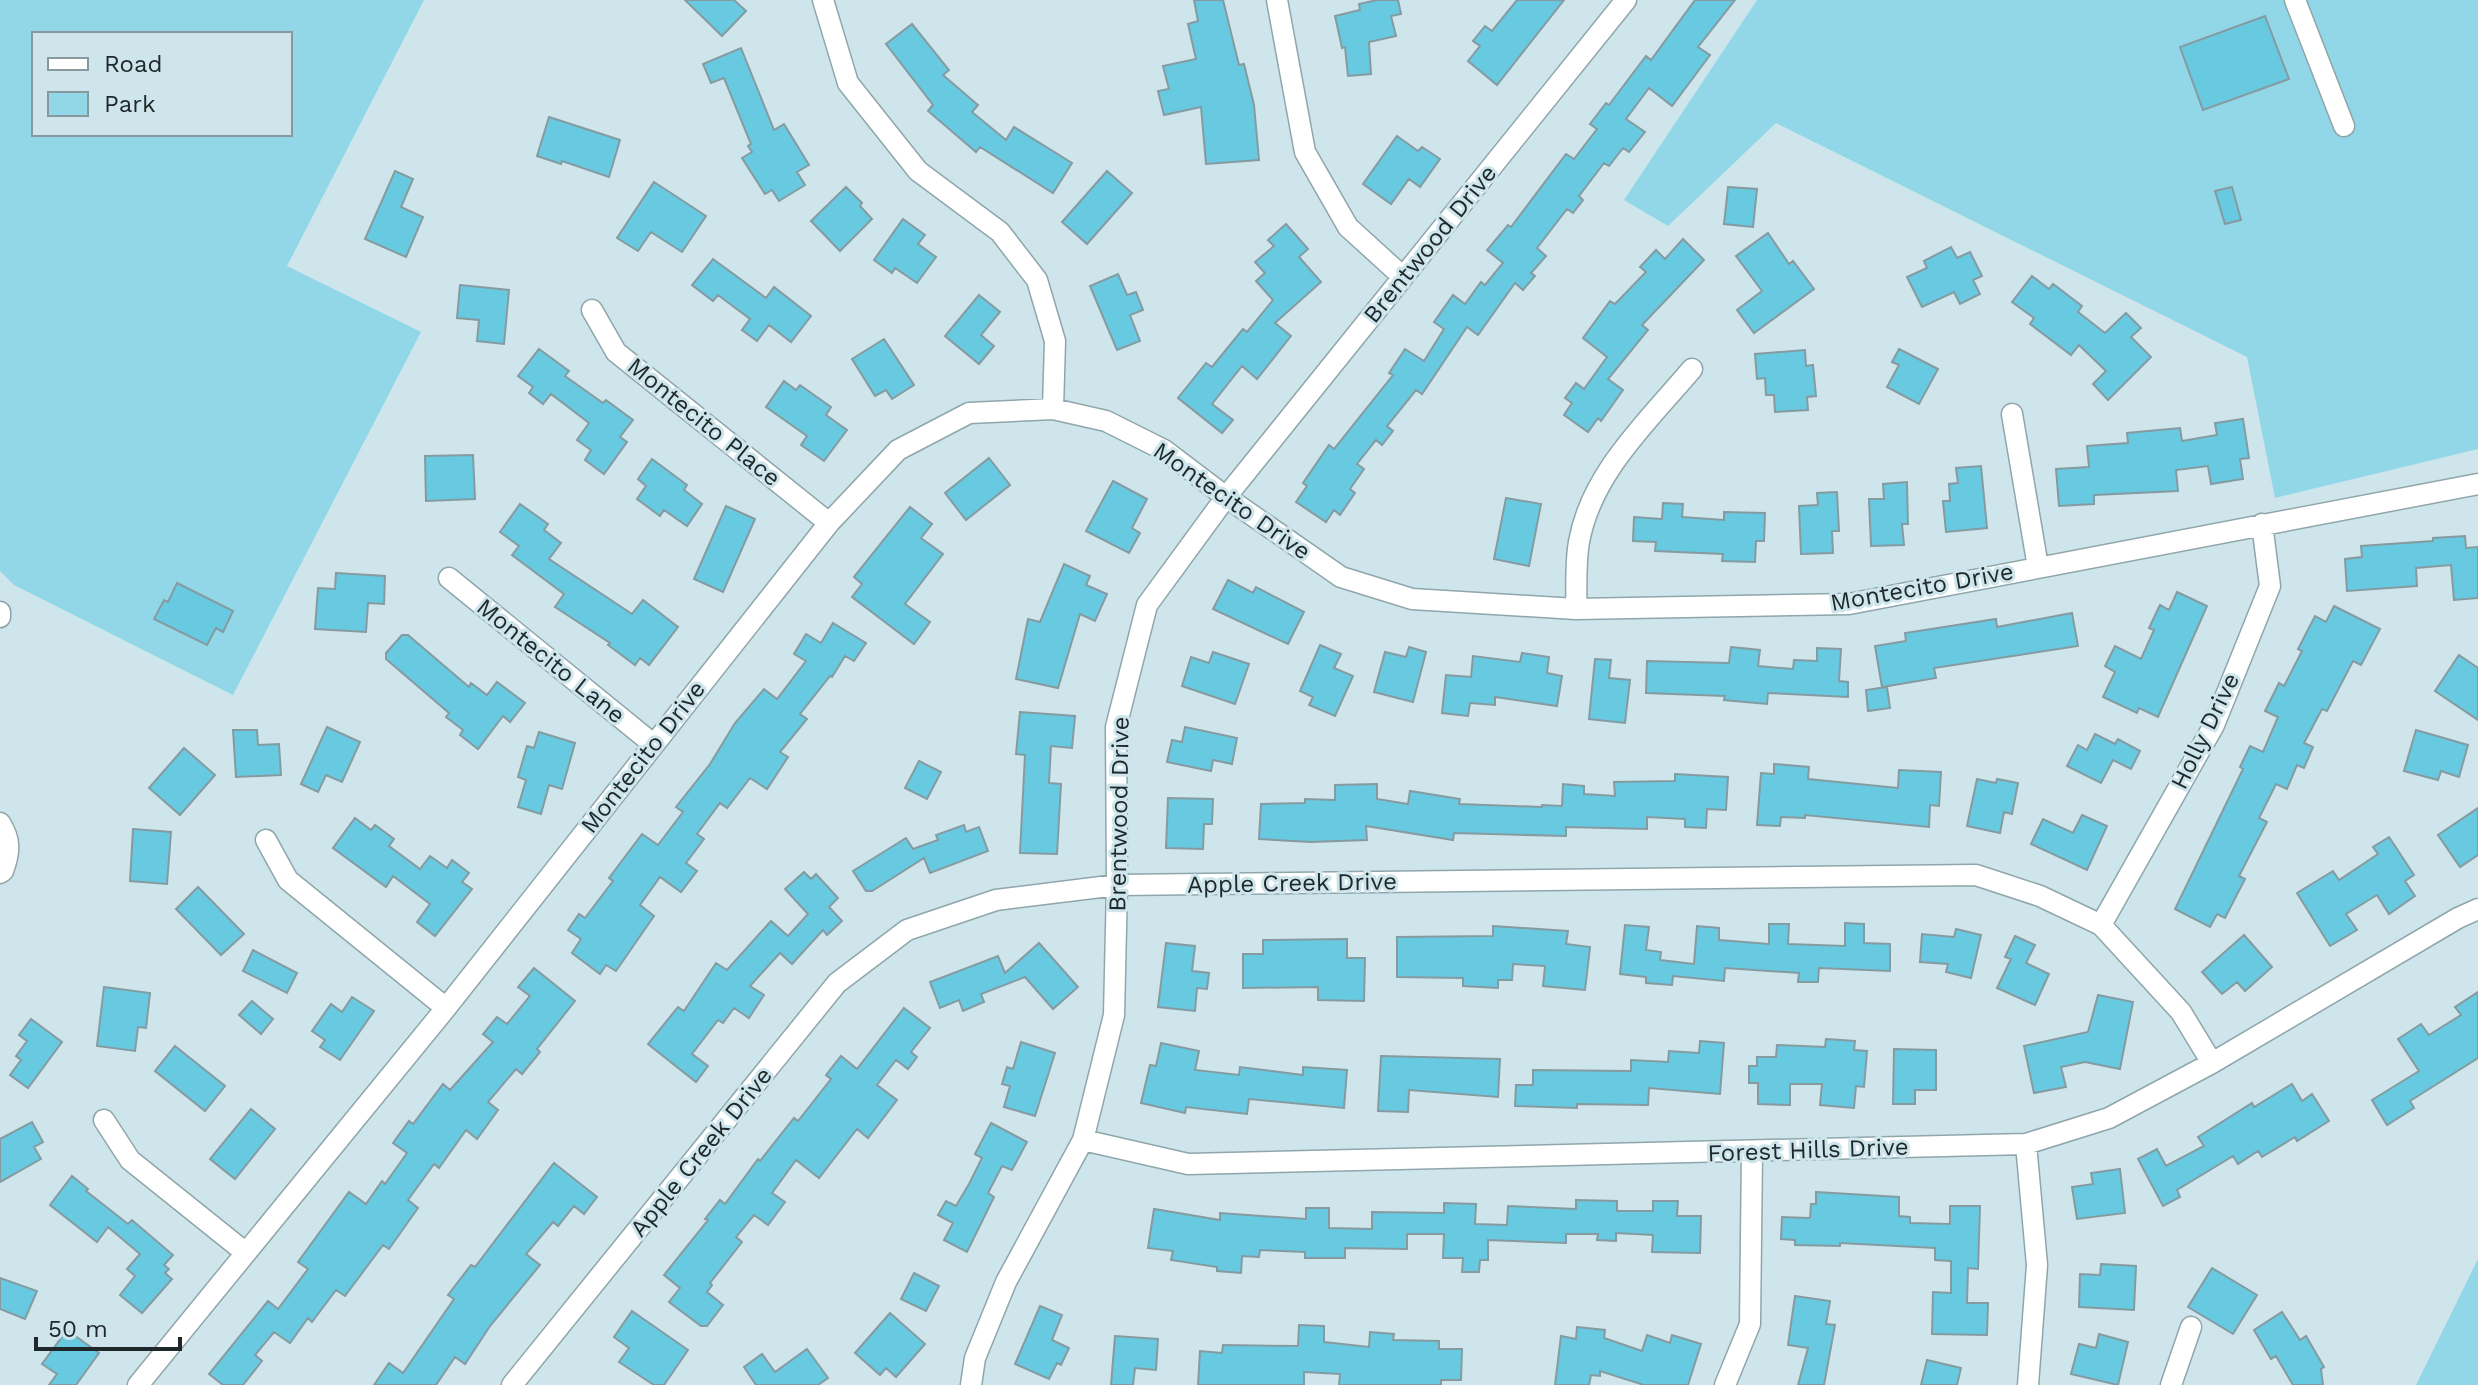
<svg xmlns="http://www.w3.org/2000/svg" width="2478" height="1385" viewBox="0 0 2478 1385" font-family="'Work Sans',sans-serif">
<rect width="100%" height="100%" fill="#cde5eb"/>
<path fill="#92d7e8" fill-rule="evenodd" d="M0 0H424L287 266 421 332 233 695 14 585 0 571ZM34 34H290V134H34Z
M1757 0H2478V449L2275 498 2247 357 1776 123 1668 226 1624 200Z
M2478 1259V1385H2416Z"/>
<path fill="#67cae1" stroke="#859ba1" stroke-width="2" d="M685 0H734L746 11 722 36Z
M1194 0H1223L1239 65 1244 64 1254 105 1259 160 1206 164 1201 107 1164 115 1158 91 1169 89 1163 66 1196 59 1188 24 1198 21Z
M1377 0H1398L1401 14 1391 16 1396 36 1369 42 1371 74 1348 76 1345 47 1342 48 1335 16 1360 10 1359 4Z
M1517 0H1564L1497 85 1468 61 1480 46 1473 41 1485 26 1492 31Z
M1695 0H1735L1698 47 1710 55 1672 106 1649 88 1626 119 1645 132 1629 152 1623 148 1609 166 1604 163 1579 196 1583 200 1573 213 1567 209 1537 248 1546 256 1531 273 1535 276 1523 290 1515 283 1478 335 1467 327 1422 394 1416 390 1387 426 1393 431 1382 445 1376 440 1357 464 1364 469 1350 489 1355 493 1340 515 1334 510 1326 522 1296 502 1307 486 1303 483 1329 445 1334 449 1393 375 1389 373 1405 349 1424 361 1444 329 1434 322 1453 295 1465 304 1481 282 1485 285 1503 263 1487 250 1508 225 1511 227 1566 154 1574 159 1597 129 1590 124 1606 103 1609 105 1646 56 1651 60Z
M2265 16 2289 79 2203 110 2180 47Z
M912 24 949 70 943 75 978 105 972 112 1006 140 1014 127 1072 163 1053 193 980 147 976 152 928 111 933 105 886 44Z
M741 48 774 130 784 124 809 165 797 172 805 185 779 201 772 190 765 194 742 158 752 152 748 146 751 144 724 78 711 83 703 64Z
M549 117 620 140 609 177 562 161 561 164 537 156Z
M1397 136 1418 151 1422 147 1440 159 1420 187 1409 179 1391 204 1363 184Z
M395 171 413 179 401 207 423 217 406 257 365 239Z
M1107 171 1132 193 1087 244 1062 222Z
M654 182 706 216 682 252 651 232 638 251 617 238Z
M846 187 862 203 860 206 872 219 840 251 811 221Z
M1728 187 1757 189 1753 227 1724 224Z
M2232 187 2241 220 2225 224 2215 191Z
M903 219 925 235 918 244 936 257 917 283 895 268 892 273 874 260Z
M1286 224 1308 249 1299 257 1321 282 1275 323 1291 336 1257 379 1242 366 1212 404 1233 420 1222 433 1178 398 1206 363 1212 367 1243 329 1247 332 1273 300 1256 281 1265 273 1255 262 1274 246 1268 240Z
M1768 233 1789 264 1793 261 1814 289 1754 333 1737 310 1762 291 1736 256Z
M1683 239 1704 260 1642 325 1648 330 1608 379 1623 390 1601 421 1598 418 1588 432 1564 415 1572 403 1565 398 1576 383 1584 389 1607 357 1583 338 1610 301 1615 304 1646 272 1640 267 1656 250 1665 259Z
M1951 247 1957 258 1970 252 1982 276 1973 280 1980 294 1960 304 1954 292 1922 307 1907 277 1927 268 1924 261Z
M713 259 766 298 774 287 811 316 791 342 769 325 757 341 742 330 750 319 718 295 713 301 692 285Z
M1118 274 1127 295 1136 292 1143 310 1130 315 1140 341 1117 350 1090 286Z
M2032 276 2049 289 2053 284 2082 306 2078 312 2105 333 2126 313 2141 328 2131 337 2151 357 2108 400 2093 384 2106 371 2079 345 2071 355 2030 324 2034 318 2012 302Z
M460 285 509 290 504 344 477 341 479 320 457 318Z
M979 295 1000 312 981 335 994 346 979 364 945 336Z
M884 339 914 385 892 399 886 390 875 396 852 359Z
M539 349 569 371 565 376 603 403 606 400 633 420 620 437 627 442 604 474 585 460 591 450 577 440 589 423 551 394 543 404 529 393 533 387 518 376Z
M1899 349 1938 369 1919 404 1887 387 1899 365 1892 362Z
M1805 350 1806 366 1813 365 1816 396 1807 397 1808 410 1775 412 1774 395H1766L1765 378 1757 379 1755 354Z
M784 381 796 390 800 385 831 407 826 415 847 430 824 461 801 445 807 436 766 407Z
M2243 419 2249 458 2240 459 2243 479 2211 484 2208 466 2176 470 2178 491 2094 495V504L2059 506 2056 469 2089 467 2087 446 2128 443 2127 433 2180 428 2182 441 2217 435 2215 423Z
M473 455 475 499 426 501 425 456Z
M989 458 1010 485 966 520 945 493Z
M652 459 687 485 684 490 702 504 687 526 664 510 660 516 637 499 646 486 638 479Z
M1981 466 1987 528 1946 532 1943 501H1950L1949 484 1958 483 1956 468Z
M1113 481 1147 499 1132 528 1140 533 1129 553 1086 531Z
M1907 482 1908 524H1902L1904 545 1871 546 1869 499H1884L1883 484Z
M1837 492 1839 531H1832L1833 553 1801 554 1799 506 1818 505 1817 493Z
M1506 498 1541 504 1529 566 1494 559Z
M1663 503 1683 504 1682 517 1724 520V512L1765 513 1764 541H1756L1755 562 1722 561 1723 554 1655 551 1656 542 1633 541 1634 517 1662 519Z
M520 504 548 524 544 530 561 543 549 559 632 614 643 600 678 627 649 665 640 658 635 665 608 645 610 643 555 607 564 594 512 555 519 546 500 532Z
M726 506 755 519 723 592 694 579Z
M910 507 932 524 921 538 943 554 905 604 930 622 914 644 852 597 862 584 854 577Z
M2465 536 2466 548 2478 547V598L2454 600 2451 565 2416 568 2417 586 2347 591 2345 559 2362 557 2361 546 2433 541V538Z
M1064 564 1090 576 1086 585 1107 594 1095 621 1080 614 1058 688 1016 679 1028 619 1040 622Z
M336 573 385 576 384 604 368 603 366 632 315 629 318 588 335 589Z
M1228 580 1253 593 1256 587 1304 612 1288 644 1213 609Z
M177 583 233 611 223 632 216 628 207 645 154 619 164 600 168 602Z
M2177 592 2207 606 2158 717 2139 708 2137 713 2103 697 2115 672 2105 666 2115 646 2141 659 2154 630 2149 628 2160 605 2169 610Z
M2334 606 2380 629 2361 665 2353 661 2327 711 2322 709 2304 743 2313 747 2304 768 2297 765 2287 789 2276 784 2259 818 2267 822 2239 876 2245 879 2225 918 2217 914 2210 927 2175 909 2243 769 2240 767 2250 746 2263 752 2278 717 2265 711 2279 683 2284 686 2302 651 2298 649 2315 616 2326 622Z
M2072 613 2078 646 1934 668 1936 678 1882 687 1875 646 1906 641 1905 633 1996 619 1997 627Z
M833 623 866 643 854 661 845 656 832 677 830 676 800 714 807 719 780 752 788 757 767 789 750 778 727 808 720 803 697 834 704 839 686 863 697 871 681 892 660 877 640 905 654 916 616 971 606 965 600 974 572 953 581 939 568 930 579 914 585 918 613 881 609 878 642 834 658 845 683 812 676 807 710 764 735 723 764 689 777 699 806 661 794 654 806 634 821 643Z
M402 635H408L469 687 471 683 487 695 497 682 525 703 510 722 503 716 478 749 460 735 463 730 446 717 449 713 386 659V653Z
M1320 645 1341 654 1334 668 1353 676 1335 716 1309 705 1313 697 1300 691Z
M1409 647 1426 652 1413 702 1374 692 1385 652 1406 657Z
M1731 647 1760 650 1758 666 1793 669 1794 660 1817 661V648L1841 649 1839 681 1848 682V697L1768 693 1767 704 1724 700 1725 696 1646 693 1647 661 1729 663Z
M1213 652 1249 664 1235 704 1182 686 1191 657 1209 663Z
M1522 653 1549 657 1547 673 1562 676 1557 706 1495 697V705L1470 703 1468 716 1442 713 1446 675 1471 677 1473 656 1520 662Z
M2459 655 2478 668V720L2435 691Z
M1595 659 1611 660 1609 678 1630 680 1625 723 1589 719Z
M1887 687 1890 708 1868 711 1866 690Z
M1020 712 1075 716 1072 748 1051 746 1049 783 1061 784 1057 854 1020 853 1025 755 1016 754Z
M327 727 360 742 342 782 326 775 318 792 301 784Z
M1185 727 1237 738 1232 764 1213 760 1211 771 1167 762 1172 740 1182 742Z
M233 730H257L258 745 279 744 281 775 236 777Z
M2416 730 2468 745 2459 777 2441 771 2438 780 2404 771Z
M539 732 575 743 562 789 549 785 541 814 518 807 526 780 518 777 527 746 534 748Z
M2095 734 2115 744 2118 739 2140 751 2131 769 2113 760 2101 783 2067 766 2078 745 2087 750Z
M184 748 215 775 180 815 149 788Z
M919 761 941 772 927 799 905 788Z
M1774 764 1809 767 1808 779 1898 788 1899 770 1941 772 1939 806 1930 805 1929 827 1805 815V818L1781 817 1780 826 1757 825 1761 773 1774 774Z
M1675 774 1728 777 1726 810 1707 809 1706 828 1685 827V819L1647 817V829L1566 827V836L1454 833 1453 840 1366 826 1367 840 1310 842 1259 839 1261 804 1305 803V799L1335 800V785L1377 784V799L1408 804 1410 791 1460 799 1459 804 1542 807V805L1562 806 1563 784 1584 786V794L1615 796 1614 782 1675 781Z
M1977 779 1996 783 1997 779 2018 783 2012 814 2004 812 2000 833 1967 826Z
M1168 798 1213 799 1212 824H1204L1203 849 1166 848Z
M2478 808V855L2460 867 2438 835Z
M2082 815 2107 826 2087 870 2031 844 2043 819 2073 833Z
M355 818 371 830 375 825 394 839 389 846 420 869 430 856 447 868 452 860 469 873 462 882 472 889 435 936 417 922 430 904 393 876 386 887 333 848Z
M964 825 966 832 979 827 988 851 930 873 924 858 872 891H866L853 871 906 838 913 849 938 840 936 835Z
M133 829 171 832 167 884 130 881Z
M2389 837 2414 875 2405 881 2415 896 2389 914 2377 895 2346 914 2357 930 2330 946 2297 893 2333 871 2339 880 2378 854 2373 847Z
M804 872 811 879 816 874 838 898 829 907 842 921 827 935 823 930 792 964 780 953 750 986 764 995 749 1018 734 1008 723 1023 718 1020 692 1054 708 1066 696 1082 648 1044 678 1007 684 1011 716 963 727 970 771 921 788 936 808 914 785 889Z
M198 887 244 934 221 955 176 909Z
M1845 923 1864 924V943L1890 944V971L1819 968 1818 982H1798L1799 973 1725 968 1724 981 1673 976 1672 985 1646 983V977L1620 974 1625 925 1649 927 1646 950 1661 952 1660 960 1694 964 1697 926 1719 928V940L1769 944V924H1789L1788 944 1845 946Z
M1493 926 1568 931 1566 944 1590 947 1585 990 1543 986 1545 966 1513 964 1512 980H1498V988L1463 986V978L1397 977V937L1493 936Z
M1956 929 1981 935 1971 978 1946 972 1948 964 1920 962 1922 934 1954 937Z
M2244 935 2272 967 2245 991 2237 982 2222 994 2202 972Z
M2015 936 2035 945 2026 963 2049 974 2035 1005 1997 988 2011 959 2005 957Z
M1347 939V958H1365L1364 1001 1318 1000V987L1243 988V954H1263V940Z
M1039 943 1078 987 1053 1009 1025 977 981 994 984 1002 963 1011 959 1000 940 1008 930 982 998 956 1005 973Z
M1166 943 1195 946 1192 971 1209 973 1207 989 1197 988 1195 1011 1158 1007Z
M253 950 297 973 287 993 243 971Z
M534 968 575 1001 537 1049 540 1052 522 1074 516 1069 488 1102 498 1110 477 1139 466 1130 439 1168 434 1164 408 1200 418 1208 389 1249 383 1245 345 1296 336 1290 312 1322 308 1318 290 1343 274 1332 255 1355 262 1361 243 1385H223L209 1374 268 1301 278 1309 308 1269 298 1262 349 1192 366 1204 382 1181 385 1184 407 1153 393 1143 409 1121 413 1124 443 1084 450 1090 493 1042 483 1034 497 1017 507 1024 530 996 518 987Z
M104 987 150 993 146 1028 138 1027 135 1051 97 1046Z
M2478 992V1058L2410 1101 2414 1108 2387 1125 2372 1100 2419 1071 2398 1039 2421 1024 2429 1035 2461 1015 2455 1007Z
M2098 995 2133 1002 2120 1069 2085 1062 2061 1067 2066 1087 2034 1093 2024 1046 2088 1032Z
M352 997 374 1011 340 1060 320 1047 325 1040 312 1031 331 1004 342 1012Z
M252 1001 273 1019 261 1034 239 1015Z
M904 1008 930 1028 911 1052 917 1057 908 1069 896 1060 877 1085 897 1100 868 1138 857 1129 819 1178 796 1160 772 1193 785 1202 768 1225 754 1215 736 1237 742 1242 710 1283 712 1285 707 1292 723 1305 707 1326H701L669 1302 680 1288 664 1275 708 1220 705 1219 720 1200 725 1204 758 1159 760 1161 794 1118 798 1121 831 1079 826 1075 841 1056 857 1069Z
M31 1019 62 1042 28 1088 10 1075 21 1060 16 1056 27 1041 19 1035Z
M1826 1039 1855 1041 1854 1050 1867 1051 1864 1087 1856 1086 1854 1108 1820 1105 1822 1084H1790V1105L1758 1104V1083H1749V1066H1757V1057H1776L1777 1045 1825 1047Z
M1700 1041 1724 1043 1720 1094 1649 1088 1648 1105 1577 1104V1108L1515 1106 1516 1085H1533V1070L1631 1071V1060L1668 1062 1669 1051 1699 1053Z
M1021 1042 1055 1053 1035 1116 1004 1107 1010 1086 1002 1084 1007 1067 1013 1069Z
M1161 1043 1199 1051 1195 1070 1239 1075 1240 1067 1303 1075V1067L1347 1070 1344 1108 1249 1099 1247 1114 1186 1107 1185 1113 1141 1103 1150 1065 1156 1066Z
M175 1046 225 1086 205 1111 155 1071Z
M1894 1049 1936 1050V1090H1915V1104H1893Z
M1381 1056 1500 1059 1498 1097 1409 1090 1408 1112 1378 1111Z
M2292 1084 2302 1101 2312 1094 2329 1121 2297 1141 2295 1137 2262 1157 2258 1151 2238 1164 2233 1156 2177 1190 2180 1197 2163 1206 2138 1159 2157 1149 2166 1166 2204 1146 2198 1137 2252 1103 2254 1107Z
M251 1109 275 1129 235 1179 210 1159Z
M32 1122 43 1142 34 1147 41 1159 0 1182V1139Z
M991 1123 1027 1142 1012 1170 1002 1166 988 1193 994 1197 967 1252 944 1240 953 1223 938 1215 946 1201 956 1206 969 1184 982 1158 975 1154Z
M554 1163 597 1197 584 1214 574 1206 558 1226 553 1222 526 1254 540 1265 490 1326 465 1364 455 1357 436 1385H374L389 1363 403 1373 454 1299 448 1295 471 1265 475 1267Z
M2120 1169 2125 1213 2077 1219 2072 1187 2093 1184 2091 1173Z
M72 1176 88 1189 86 1191 128 1224 132 1220 173 1255 164 1265 169 1269 165 1273 172 1279 142 1313 120 1295 135 1276 127 1269 140 1254 108 1227 97 1242 50 1205Z
M1816 1192 1899 1197V1216L1910 1217V1223L1950 1224V1206H1980L1978 1269 1968 1268 1967 1303H1988L1987 1335 1932 1334 1933 1292 1951 1293V1261L1935 1260V1248L1840 1243V1246L1795 1245V1240L1781 1239 1782 1217 1810 1218 1811 1204H1816Z
M1576 1200 1617 1201V1211H1653V1201H1678L1677 1216H1701L1700 1253 1652 1252 1653 1235 1616 1233V1241L1597 1240 1598 1234H1566V1243L1488 1240V1260H1480L1479 1272H1462L1463 1258H1443L1444 1234H1407V1249L1345 1248V1258H1305V1252L1260 1250 1259 1257 1242 1256 1241 1273 1217 1271V1267L1171 1260 1173 1251 1148 1248 1154 1209 1220 1220V1213L1306 1219V1208H1329V1228L1372 1229V1212L1444 1213V1203L1476 1204 1475 1224 1507 1225 1508 1206 1576 1209Z
M2101 1264 2136 1266 2134 1310 2079 1307 2080 1274 2100 1275Z
M2212 1268 2257 1295 2233 1334 2188 1307Z
M914 1273 939 1286 926 1311 901 1299Z
M0 1278 37 1291 25 1319 0 1309Z
M1795 1296 1830 1301 1826 1324 1835 1325 1824 1385H1798L1808 1348 1788 1345Z
M1040 1306 1062 1315 1052 1340 1069 1348 1061 1365 1057 1363 1049 1379 1015 1364Z
M632 1311 688 1350 664 1385H654L619 1362 629 1348 614 1337Z
M2282 1312 2300 1340 2306 1336 2324 1367 2321 1369 2323 1385H2293L2276 1356 2271 1359 2254 1330Z
M890 1313 925 1344 896 1377 886 1368 880 1375 855 1353Z
M1299 1325 1324 1326V1342L1369 1347 1370 1332 1394 1334 1393 1340 1439 1341V1349H1462L1461 1380H1441V1385H1339L1340 1374 1304 1372V1385H1198L1200 1351 1222 1353 1223 1345 1298 1346Z
M1577 1327 1605 1330 1604 1338 1642 1351 1647 1335 1670 1343 1672 1335 1701 1344 1688 1385H1644L1600 1371V1376L1591 1375 1589 1385H1555L1561 1336 1576 1339Z
M67 1330 99 1353 76 1385H49L57 1374 42 1364Z
M2099 1334 2128 1342 2118 1385 2071 1374 2079 1344 2096 1348Z
M1115 1336 1158 1339 1156 1370 1135 1368 1133 1385H1111Z
M807 1349 828 1378 818 1385H756L744 1367 762 1354 775 1372Z
M1927 1360 1961 1368 1957 1385H1921Z"/>
<g fill="none" stroke-linecap="round" stroke-linejoin="round">
<g stroke="#8fa6ab" stroke-width="23">
<path id="minor" d="M823 0 848 83 918 171 1000 232 1037 280 1055 341 1053 409
M1277 0 1305 152 1348 227 1403 277
M2295 0 2344 126
M592 310 616 352 829 523
M2012 414 2038 567
M449 578 653 744
M1576 609C1577 587 1575 564 1579 542 1591 473 1649 420 1692 369
M0 612V617
M0 823C11 840 10 852 3 871L0 873
M266 840 288 880 446 1008
M2101 925 2214 725 2270 586 2262 524
M104 1120 130 1160 246 1253
M1083 1140 1188 1164 2026 1144 2109 1118 2212 1063 2458 918 2478 909
M2026 1144 2037 1265 2028 1385
M138 1385 446 1008 829 523 898 450 969 413 1053 409 1106 421 1164 450 1226 497 1341 577 1412 599 1576 609 1849 604 2478 484
M512 1385 837 983 907 930 996 900 1117 885 1976 875 2040 896 2101 925 2181 1012 2212 1063
M971 1385 975 1358 1006 1282 1083 1140 1114 1015 1117 885 1116 727 1147 605 1226 497 1626 0
M1725 1385 1750 1324 1752 1152
M2171 1385 2191 1327"/>
</g>
<use href="#minor" stroke="#fff" stroke-width="20"/>
</g>
<g text-anchor="middle" dominant-baseline="central" stroke-width="6" stroke-linejoin="round" paint-order="stroke">
<g font-size="24" fill="#1e2729" stroke="#cde5eb">
<text transform="translate(1430 244) rotate(-51)">Brentwood Drive</text>
<text transform="translate(704 422) rotate(39)">Montecito Place</text>
<text transform="translate(1232 501) rotate(35)">Montecito Drive</text>
<text transform="translate(1922 587) rotate(-10)">Montecito Drive</text>
<text transform="translate(551 661) rotate(39)">Montecito Lane</text>
<text transform="translate(2205 731) rotate(-64)">Holly Drive</text>
<text transform="translate(643 757) rotate(-52)">Montecito Drive</text>
<text transform="translate(1119 814) rotate(-89)">Brentwood Drive</text>
<text transform="translate(1292 883) rotate(-1)">Apple Creek Drive</text>
<text transform="translate(1808 1150) rotate(-2)">Forest Hills Drive</text>
<text transform="translate(701 1152) rotate(-51)">Apple Creek Drive</text>
</g>
</g>
<rect x="32" y="32" width="260" height="104" fill="#cde5eb" stroke="#87999d" stroke-width="2"/>
<rect x="48" y="58" width="40" height="12" fill="#ffffff" stroke="#87999d" stroke-width="2"/>
<text x="104" y="72" font-size="24" fill="#1e2729">Road</text>
<rect x="48" y="92" width="40" height="24" fill="#92d7e8" stroke="#87999d" stroke-width="2"/>
<text x="104" y="112" font-size="24" fill="#1e2729">Park</text>
<path d="M36 1337v12h144v-12" fill="none" stroke="#1e2729" stroke-width="4"/>
<text x="48" y="1337" font-size="24" fill="#1e2729" stroke="#cde5eb" stroke-width="6" paint-order="stroke">50 m</text>
</svg>
